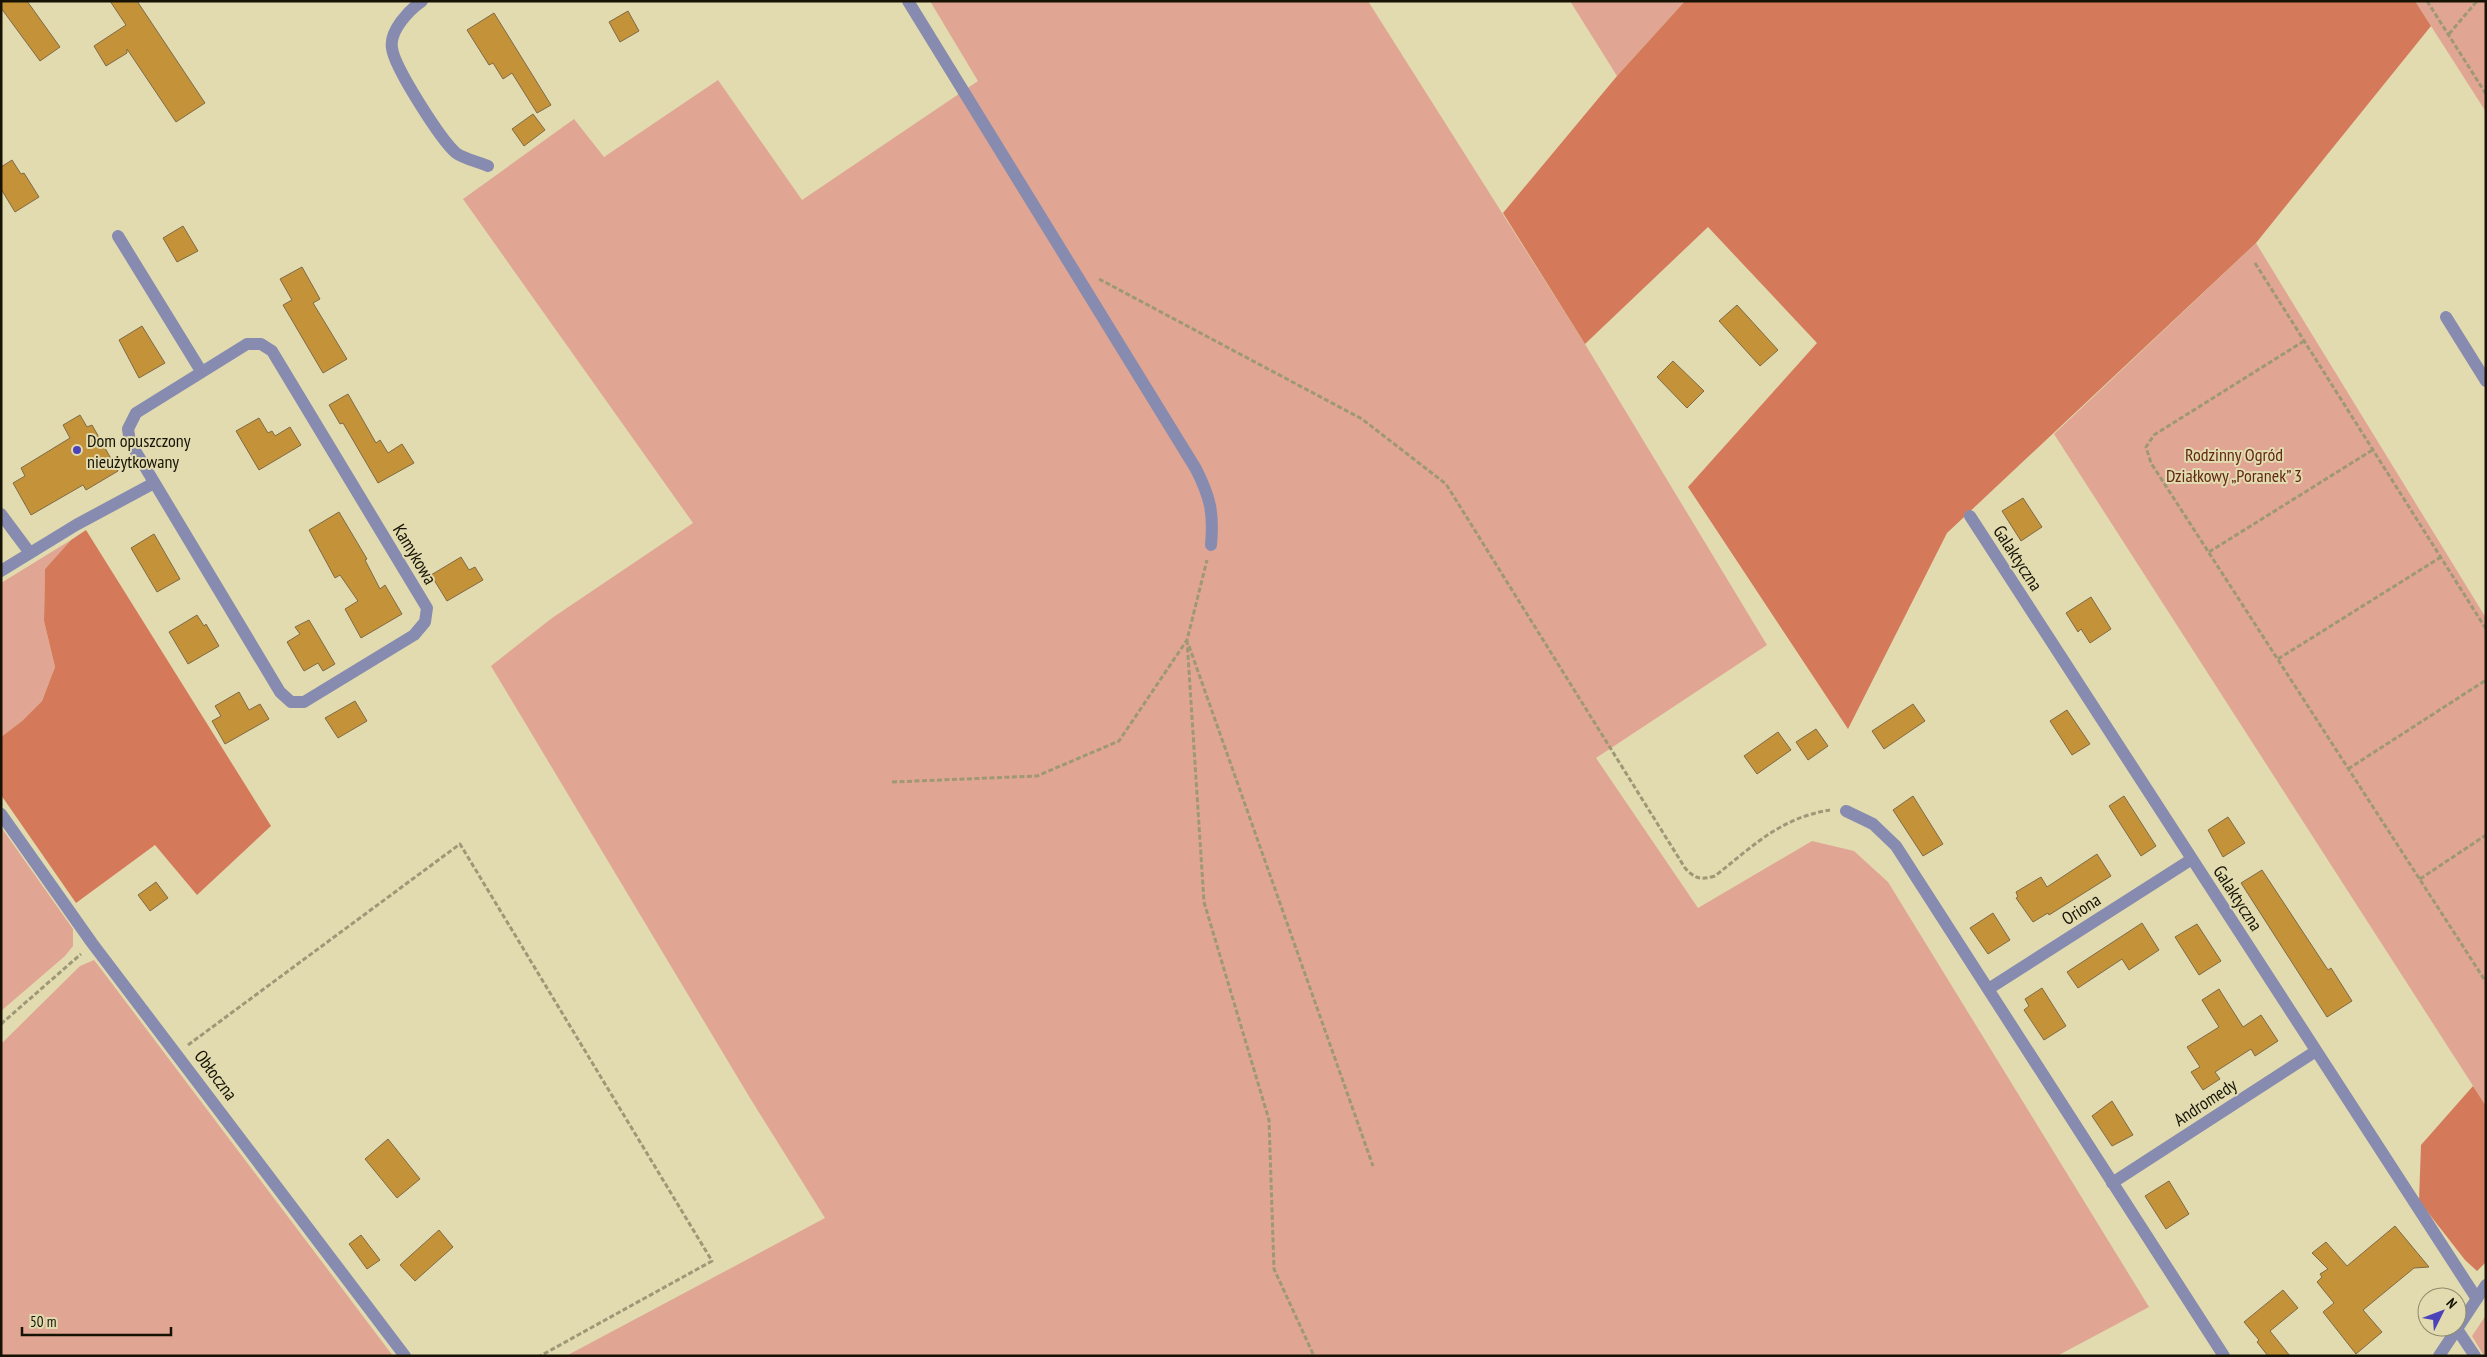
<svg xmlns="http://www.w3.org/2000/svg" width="2487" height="1357" viewBox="0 0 2487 1357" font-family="'PT Sans Narrow',sans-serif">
<rect width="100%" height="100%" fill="#e2dbb0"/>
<path fill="#e0a693" d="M930 1H1368L1585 344 1767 645 1596 758 1698 908 1812 841 1854 851 1888 882 2149 1307 2057 1356H566L825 1218 750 1098 491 666 552 618 693 523 463 199 574 119 604 157 718 80 802 200 978 81Z
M1570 1H1685L1617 76Z
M2415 1H2486V112Z
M2256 243 2486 618V1106L2054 434Z
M71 540 45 569 44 621 55 667 42 701 22 721 1 737V583Z
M1 827 73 929V946L65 956 1 1011Z
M94 960 101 969 393 1356H1V1044L80 966Z
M2486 1315V1356H2484L2472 1336Z"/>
<path fill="#d47a5b" d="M1685 1H2415L2431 26 2256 243 1947 533 1848 729 1688 487 1817 343 1708 227 1585 344 1503 213 1617 76Z
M86 530 271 826 197 895 155 845 76 903 1 795V737L22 721 42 701 55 667 44 621 45 569 71 540Z
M2473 1086 2486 1106V1262L2477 1271 2465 1260 2419 1201 2421 1145Z"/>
<path fill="#c49339" stroke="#7f6a46" d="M1 1H27L60 47 40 61 1 8Z
M110 1H137L205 103 176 122 127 49V53L106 66 94 46 126 25Z
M628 11 639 31 620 42 609 22Z
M494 13 551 105 537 113 512 73 503 79 493 63 489 65 467 30Z
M533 114 545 130 524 146 512 129Z
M12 160 21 174 24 173 39 197 15 212 1 189V167Z
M183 226 198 251 177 262 163 238Z
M302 267 320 299 313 303 347 359 323 373 283 305 292 300 280 279Z
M1737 305 1778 350 1760 366 1719 321Z
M142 326 165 363 139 378 119 340Z
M1673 361 1704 391 1687 408 1657 377Z
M348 394 376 443 380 440 388 453 402 444 414 463 378 483 343 423 340 424 329 405Z
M80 415 87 427 92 425 118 471 86 490 83 485 31 515 13 483 25 476 21 468 70 438 63 425Z
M259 418 268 433 272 431 275 436 290 427 301 445 259 470 236 431Z
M2023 498 2042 527 2021 541 2002 511Z
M339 512 367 559 365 560 380 589 385 585 402 614 361 638 345 609 358 601 340 575 335 578 309 530Z
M154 534 180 579 157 592 131 548Z
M461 557 469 570 475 567 483 580 447 601 431 575Z
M2091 597 2111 629 2090 643 2081 629 2078 632 2066 613Z
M197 615 204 626 206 624 219 646 188 664 169 632Z
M309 620 335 664 323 671 318 663 304 671 287 642 300 634 295 627Z
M239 692 249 710 260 704 269 719 225 744 212 721 221 716 215 706Z
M355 701 367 721 338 738 325 718Z
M1913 704 1925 721 1884 749 1872 731Z
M2067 710 2090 744 2072 755 2050 721Z
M1816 729 1828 746 1808 760 1796 742Z
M1778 732 1791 750 1757 774 1744 756Z
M1913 796 1943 844 1923 856 1893 810Z
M2124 796 2156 846 2141 856 2109 806Z
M2228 817 2245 843 2223 857 2208 830Z
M2097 854 2111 876 2049 915 2048 913 2033 922 2016 898 2018 897 2016 892 2041 877 2047 887Z
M2262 870 2328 970 2331 968 2352 1001 2327 1017 2241 883Z
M156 882 168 898 150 911 138 895Z
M1993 913 2010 940 1988 954 1970 928Z
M2142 923 2159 950 2129 970 2122 959 2078 988 2067 972Z
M2197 924 2221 961 2199 975 2175 937Z
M2042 988 2066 1026 2044 1040 2024 1010 2029 1006 2025 999Z
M2219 989 2243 1027 2261 1015 2278 1041 2255 1056 2251 1049 2215 1072 2220 1079 2203 1090 2191 1072 2200 1067 2187 1047 2219 1027 2202 1000Z
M2112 1101 2133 1135 2112 1146 2092 1116Z
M388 1139 420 1179 397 1198 365 1159Z
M2169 1181 2189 1214 2166 1229 2145 1196Z
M2395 1226 2429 1267 2414 1268 2363 1310 2382 1332 2356 1354 2323 1312 2334 1303 2317 1282 2322 1277 2320 1274 2328 1269 2312 1253 2326 1242 2347 1266Z
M439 1230 453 1247 415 1281 400 1265Z
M361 1235 380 1260 367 1269 349 1244Z
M2283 1290 2298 1308 2270 1331 2290 1356H2268L2257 1342 2259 1340 2244 1322Z"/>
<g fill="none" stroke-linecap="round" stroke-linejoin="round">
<path stroke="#9e9876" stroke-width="3" stroke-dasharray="5 2.5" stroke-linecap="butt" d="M2427 1 2486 94
M2449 34 2477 1
M2255 263 2486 629
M1099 279 1362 419 1446 484 1685 868C1695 879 1701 880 1715 876 1753 846 1780 818 1830 810
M2304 341 2154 435 2146 447 2151 463 2486 982
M2209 552 2374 449
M1187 640 1204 902 1269 1120 1274 1269 1314 1356
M1189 646 1373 1166
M2278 659 2441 557
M2348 769 2486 680
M892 782 1037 776 1119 741 1187 640 1207 560
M2420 879 2486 835
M1 1024 81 954
M188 1045 460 844 712 1261 540 1356"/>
<path stroke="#868baf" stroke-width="12" d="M422 1C409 10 389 31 392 48 394 67 441 140 456 153 464 159 479 162 488 166
M908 1 1196 469C1210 497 1214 512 1211 545
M118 236 201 371
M2446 317 2486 381
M247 344H261L272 351 427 608 425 622 414 635 304 702H291L280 692 130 442 128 429 136 413Z
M1 514 30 553
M1970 516 2477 1299
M1 571 76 525 154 483
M1846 811 1873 824 1896 846 2224 1356
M1 814 92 943 405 1356
M1990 988 2192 859
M2112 1183 2316 1051
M2457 1329 2475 1356
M2439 1356 2486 1285"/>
</g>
<circle fill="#4b43ba" stroke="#e2dbb0" stroke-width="2" cx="77" cy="450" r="5"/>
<g text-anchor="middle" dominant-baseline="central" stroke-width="4" stroke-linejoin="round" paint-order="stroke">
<g font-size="18" fill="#161304" stroke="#e2dbb0" text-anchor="start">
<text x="87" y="440">Dom opuszczony<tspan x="87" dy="21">nieużytkowany</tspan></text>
</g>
<g font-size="18" fill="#622813" stroke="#e2dbb0">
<text x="2234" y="454">Rodzinny Ogród<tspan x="2234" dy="21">Działkowy „Poranek” 3</tspan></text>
</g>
<g font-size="18" fill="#161304" stroke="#e2dbb0">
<text transform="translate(415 554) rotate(59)">Kamykowa</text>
<text transform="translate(2018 558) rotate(57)">Galaktyczna</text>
<text transform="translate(2238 898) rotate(57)">Galaktyczna</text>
<text transform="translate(2081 909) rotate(-33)">Oriona</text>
<text transform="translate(216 1075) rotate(53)">Obłoczna</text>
<text transform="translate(2205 1102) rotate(-33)">Andromedy</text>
</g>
</g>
<rect width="2487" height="1357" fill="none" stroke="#161304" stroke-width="5"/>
<g transform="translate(2442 1312) rotate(48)"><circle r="24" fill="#e2dbb0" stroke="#908b6b"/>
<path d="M0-4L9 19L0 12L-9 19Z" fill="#4b43ba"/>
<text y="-8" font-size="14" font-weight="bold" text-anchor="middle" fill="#161304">N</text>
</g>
<path d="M22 1327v8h149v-8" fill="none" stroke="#161304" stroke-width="2.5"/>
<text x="30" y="1327" font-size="15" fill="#161304" stroke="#e2dbb0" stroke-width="4" paint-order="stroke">50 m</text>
</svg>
